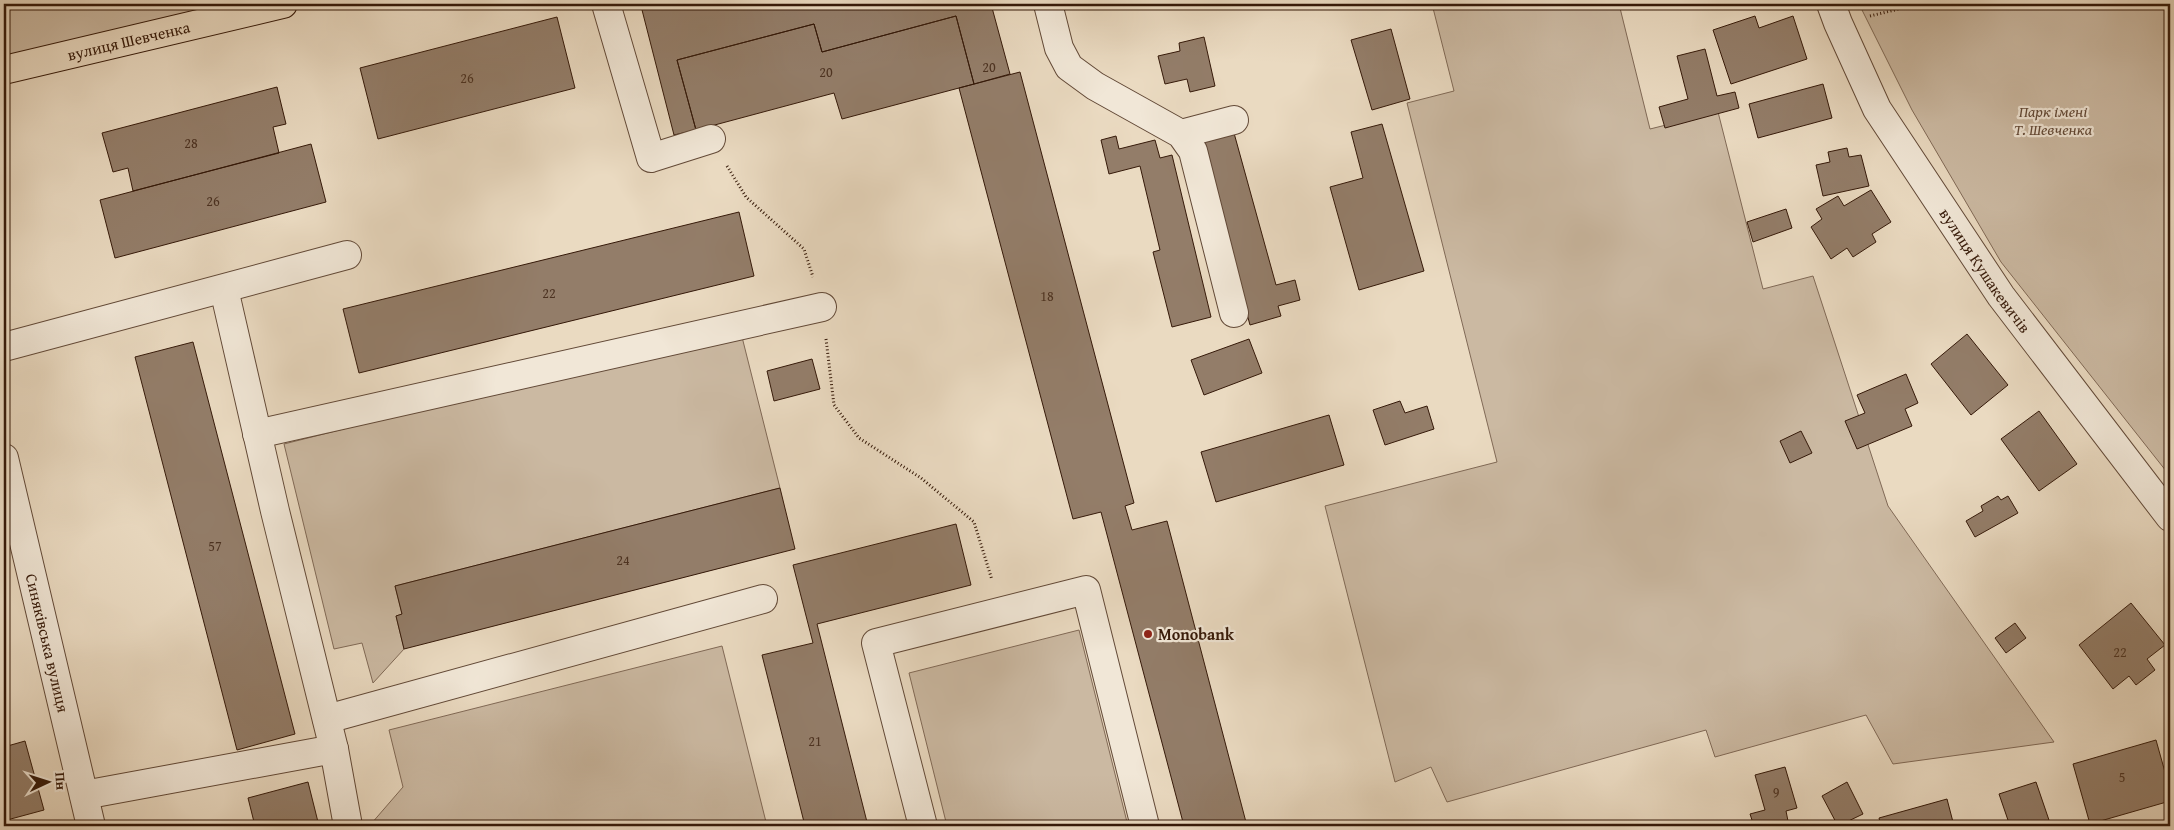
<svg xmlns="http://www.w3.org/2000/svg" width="2174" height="830" viewBox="0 0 2174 830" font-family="'Gentium Book Plus',serif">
<rect width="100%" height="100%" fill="#eadac1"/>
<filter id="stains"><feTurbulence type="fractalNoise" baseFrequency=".004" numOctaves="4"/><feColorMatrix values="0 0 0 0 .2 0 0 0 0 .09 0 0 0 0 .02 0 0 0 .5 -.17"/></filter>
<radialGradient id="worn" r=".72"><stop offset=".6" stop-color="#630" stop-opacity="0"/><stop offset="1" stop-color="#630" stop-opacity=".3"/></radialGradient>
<path fill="#cbb9a2" stroke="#806956" d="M4 4H224L4 56Z
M1432 4H1619L1650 129 1718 112 1763 289 1813 276 1888 506 2054 742 1893 764 1866 715 1715 757 1706 730 1447 802 1431 767 1395 782 1325 506 1497 462 1407 103 1454 91Z
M1859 4H2170V476L2001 262 1912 110Z
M740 329 780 488 395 586 402 614 396 616 404 649 373 683 362 643 334 649 284 444Z
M1079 630 1128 826H947L909 673Z
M722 646 767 826H371V824L403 787 389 730Z"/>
<path fill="#937d69" stroke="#351909" d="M651 4H991L1010 74 974 84 956 16 822 52 814 24 677 60 696 130 674 135 641 6Z
M956 16 974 84 842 119 834 93 696 130 677 60 814 24 822 52Z
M1755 16 1759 28 1793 16 1807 59 1731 84 1713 30Z
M557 17 575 88 378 139 360 68Z
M1391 29 1410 99 1372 110 1351 40Z
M1204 37 1215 86 1190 92 1187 79 1165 84 1158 56 1180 51 1179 43Z
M1705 49 1717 96 1735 92 1739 108 1665 128 1659 107 1688 99 1677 56Z
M1020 72 1134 503 1125 506 1132 530 1167 521 1247 826H1184L1101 512 1073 519 959 88Z
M1823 84 1832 118 1758 138 1749 104Z
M277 87 286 124 273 127 279 153 133 191 128 168 113 172 102 133Z
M1382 124 1424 271 1359 290 1330 187 1363 178 1351 132Z
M1234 133 1276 285 1295 280 1300 300 1278 306 1281 316 1250 325 1200 143Z
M1116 136 1119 149 1155 140 1160 158 1172 155 1211 317 1172 327 1153 252 1160 250 1140 166 1109 174 1101 140Z
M311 144 326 202 115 258 100 200Z
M1847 148 1849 157 1861 155 1869 186 1823 196 1816 165 1830 162 1828 152Z
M1871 190 1891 222 1872 234 1876 242 1853 257 1847 248 1831 259 1811 227 1822 219 1816 209 1838 196 1844 206Z
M1786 209 1792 228 1753 242 1747 222Z
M739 212 754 276 359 373 343 309Z
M1967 334 2008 385 1971 415 1931 364Z
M1249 339 1262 373 1204 395 1191 360Z
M193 342 295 734 237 750 135 357Z
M812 359 820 389 774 401 767 371Z
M1906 374 1918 403 1905 409 1912 426 1857 449 1845 421 1865 413 1857 395Z
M1400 401 1405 413 1427 406 1434 429 1385 445 1373 410Z
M2039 411 2077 464 2039 491 2001 439Z
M1329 415 1344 465 1216 502 1201 452Z
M1801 431 1812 453 1790 463 1780 441Z
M780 488 795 549 404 649 396 616 402 614 395 586Z
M1998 496 2001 500 2008 496 2018 513 1975 537 1966 521 1983 511 1981 506Z
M956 524 971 585 817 624 868 826H805L762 655 813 643 793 565Z
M2131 603 2165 645 2147 659 2155 670 2136 685 2129 676 2113 689 2079 645Z
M2015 623 2026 638 2006 653 1995 638Z
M2156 740 2170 790V801L2090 824 2073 764Z
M25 741 44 810 7 820 4 810V747Z
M1785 767 1797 808 1786 811 1789 826H1754L1750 814 1765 810 1755 775Z
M308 782 319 826H255L248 798Z
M1847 782 1863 814 1838 826 1822 796Z
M2036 782 2051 826H2010L1999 794Z
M1947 799 1953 822 1946 824V826H1881L1879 818Z"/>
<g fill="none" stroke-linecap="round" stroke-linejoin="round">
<g stroke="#624937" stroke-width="30">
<g id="minor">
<path d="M606 4 651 158 711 139"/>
<path d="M1048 4 1059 48 1069 67 1095 86 1181 134 1193 151 1234 313"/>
<path id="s1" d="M1831 4 1838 23 1877 109 2001 296 2170 517"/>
<path d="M1181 134 1234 120"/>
<path d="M224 289 275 511 334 749"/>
<path d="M4 347 347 255"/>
<path d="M257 434 822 307"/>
<path id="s2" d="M4 458 91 826"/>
<path d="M327 719 763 599"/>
<path d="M84 795 334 749 348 826"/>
<path d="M923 826 876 643 1086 590 1145 826"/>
</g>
</g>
<g stroke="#351909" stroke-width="30">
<g id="major">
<path id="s3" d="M4 70 283 4"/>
</g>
</g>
<path stroke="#351909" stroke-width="3" stroke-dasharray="1 2.5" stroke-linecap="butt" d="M1870 16 1919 4
M727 166 746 197 804 249 813 277
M826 339 834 405 859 438 921 478 974 522 992 580"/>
<use href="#minor" stroke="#f1e7d7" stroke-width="28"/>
<use href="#major" stroke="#eadac1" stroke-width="28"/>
</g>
<circle fill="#8f2418" stroke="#f1e7d7" stroke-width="2" cx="1148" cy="634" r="5"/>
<g text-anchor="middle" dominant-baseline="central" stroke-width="4.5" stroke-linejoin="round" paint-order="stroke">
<g font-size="14" fill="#4c3221">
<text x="989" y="67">20</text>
<text x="826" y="72">20</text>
<text x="467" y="78">26</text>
<text x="191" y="143">28</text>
<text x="213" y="201">26</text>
<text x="549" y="293">22</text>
<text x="1047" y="296">18</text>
<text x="215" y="546">57</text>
<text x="623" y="560">24</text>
<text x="2120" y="652">22</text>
<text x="815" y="741">21</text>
<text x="2122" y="777">5</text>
<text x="1776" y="792">9</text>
</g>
<g font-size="16" fill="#351909" stroke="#f1e7d7">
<text stroke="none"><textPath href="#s3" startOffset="128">вулиця Шевченка</textPath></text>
<text stroke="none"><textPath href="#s1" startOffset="309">вулиця Кушакевичів</textPath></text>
<text stroke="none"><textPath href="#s2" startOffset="190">Синяківська вулиця</textPath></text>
</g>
<g font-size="16" font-style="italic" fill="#624937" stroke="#f1e7d7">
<text x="2053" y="111">Парк імені<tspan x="2053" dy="18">Т. Шевченка</tspan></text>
</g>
<g font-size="16" font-weight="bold" fill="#351909" stroke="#f1e7d7" text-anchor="start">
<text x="1158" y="634">Monobank</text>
</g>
</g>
<rect width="2174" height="830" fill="none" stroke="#eadac1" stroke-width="20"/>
<rect x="5" y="5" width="2164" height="820" fill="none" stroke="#351909" stroke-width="2.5"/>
<rect x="10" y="10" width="2154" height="810" fill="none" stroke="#351909"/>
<g transform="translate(48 782) rotate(86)" stroke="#f1e7d7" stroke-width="4" paint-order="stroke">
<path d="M0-4L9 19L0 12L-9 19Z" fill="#351909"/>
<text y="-8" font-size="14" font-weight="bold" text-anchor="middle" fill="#351909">Пн</text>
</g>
<rect width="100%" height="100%" filter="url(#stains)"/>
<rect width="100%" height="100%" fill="url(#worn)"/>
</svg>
